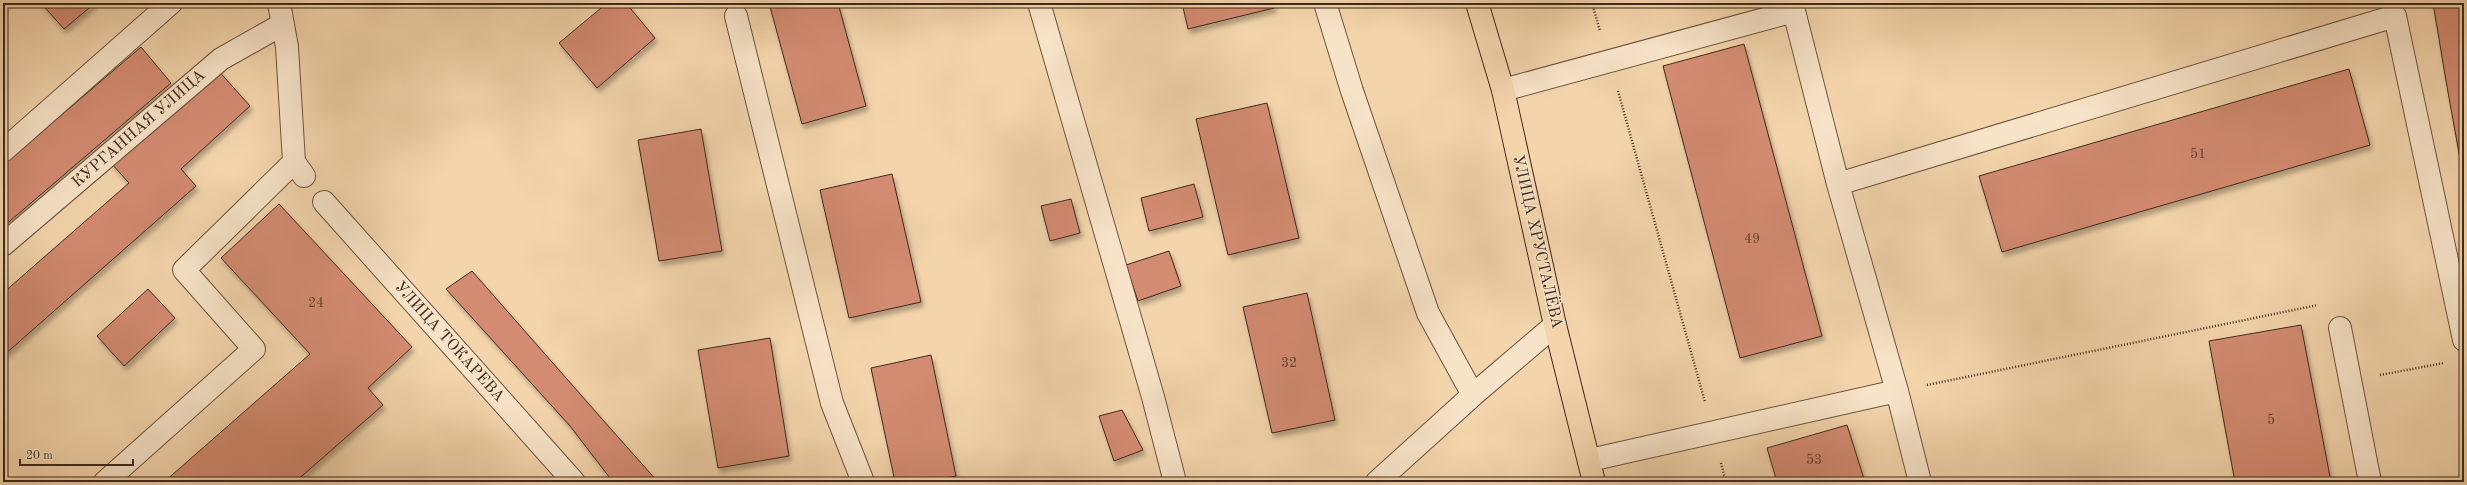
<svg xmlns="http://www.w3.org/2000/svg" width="2467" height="485" viewBox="0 0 2467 485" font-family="'Old Standard TT',serif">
<defs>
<filter id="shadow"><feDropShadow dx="2.5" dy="4.5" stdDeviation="2" flood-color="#0004"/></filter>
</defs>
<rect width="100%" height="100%" fill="#f3d4ab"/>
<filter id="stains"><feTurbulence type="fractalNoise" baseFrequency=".005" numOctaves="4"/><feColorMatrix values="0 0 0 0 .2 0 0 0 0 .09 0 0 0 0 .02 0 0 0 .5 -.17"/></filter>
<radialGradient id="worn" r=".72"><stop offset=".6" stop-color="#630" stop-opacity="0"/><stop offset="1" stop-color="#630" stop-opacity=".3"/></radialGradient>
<path fill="#d38b71" stroke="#3f291d" filter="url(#shadow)" d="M41 3H95L64 29Z
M607 3H626L655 38 597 88 559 43Z
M769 3H838L866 106 802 124Z
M1182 3H1273L1274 8 1188 29Z
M2433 3H2464V181L2446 81Z
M1744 44 1822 336 1740 358 1663 66Z
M141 47 171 83 3 227V165Z
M216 68 250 106 181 169 196 186 3 356V293L129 183 111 163Z
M2349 69 2370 145 2002 252 1979 176Z
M1267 103 1299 238 1228 255 1196 119Z
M701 129 722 251 659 261 638 140Z
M892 174 921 302 849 318 820 190Z
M1194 184 1203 217 1149 231 1141 198Z
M1071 199 1080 233 1050 241 1041 206Z
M279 204 412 347 368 388 383 405 295 482H164L310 354 221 258Z
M1169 251 1181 286 1138 301 1126 265Z
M472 271 610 428 658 482H613L570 426 446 289Z
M148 289 175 318 124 366 97 336Z
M1307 293 1335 420 1272 433 1243 307Z
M2301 325 2331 482H2235L2209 341Z
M770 338 789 456 718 468 698 350Z
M931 355 956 476 925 482H895L871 368Z
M1122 410 1143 450 1114 461 1099 416Z
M1847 425 1865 482H1777L1767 448Z"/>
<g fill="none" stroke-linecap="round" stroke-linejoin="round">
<g stroke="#6c5440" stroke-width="24">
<path id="minor" d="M279 3 287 47 294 162 304 176
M1039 3 1153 397 1175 482
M1325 3 1352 91 1428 313 1473 395
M736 16 832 403 863 482
M1503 90 1794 11 1838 184
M3 151 171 3
M324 202 574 482
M3 245 221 59 283 24
M2340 328 2370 482
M1897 391 1838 184 2395 16 2464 340
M1590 460 1897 391 1920 482
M105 482 254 349 184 270 294 162
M1377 482 1473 395 1555 325"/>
</g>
<g stroke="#3f291d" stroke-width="24">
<path id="major" d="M1477 3 1503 90 1555 325 1594 482"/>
</g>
<path stroke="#3f291d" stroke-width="2.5" stroke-dasharray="1 2" stroke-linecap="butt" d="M1592 3 1600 31
M1618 91 1705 402
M2380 375 2444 363
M1927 385 2318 305
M1721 463 1726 482"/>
<use href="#minor" stroke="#f7e3c8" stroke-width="22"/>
<use href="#major" stroke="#f3d4ab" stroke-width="22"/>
</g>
<g text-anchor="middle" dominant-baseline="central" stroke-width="3" stroke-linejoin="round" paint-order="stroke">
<g font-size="14" fill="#644232">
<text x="2198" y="154">51</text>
<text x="1752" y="239">49</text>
<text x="316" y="303">24</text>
<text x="1289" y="363">32</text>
<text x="2271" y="420">5</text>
<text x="1814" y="460">53</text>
</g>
<g font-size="16" fill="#3f291d" stroke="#f7e3c8">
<text transform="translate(139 129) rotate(-41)">КУРГАННАЯ УЛИЦА</text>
<text transform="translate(1537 242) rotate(77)">УЛИЦА ХРУСТАЛЁВА</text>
<text transform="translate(449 342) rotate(48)">УЛИЦА ТОКАРЕВА</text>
</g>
</g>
<rect width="2467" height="485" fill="none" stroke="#f3d4ab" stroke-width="16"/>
<rect x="4" y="4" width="2459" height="477" fill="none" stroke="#3f291d" stroke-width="2"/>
<rect x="8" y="8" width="2451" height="469" fill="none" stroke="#3f291d"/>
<path d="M20 459v6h113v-6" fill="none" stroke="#3f291d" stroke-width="2"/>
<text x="26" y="459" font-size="12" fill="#3f291d" stroke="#f7e3c8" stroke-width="3" paint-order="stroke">20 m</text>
<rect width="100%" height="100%" filter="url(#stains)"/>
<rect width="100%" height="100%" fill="url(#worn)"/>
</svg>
